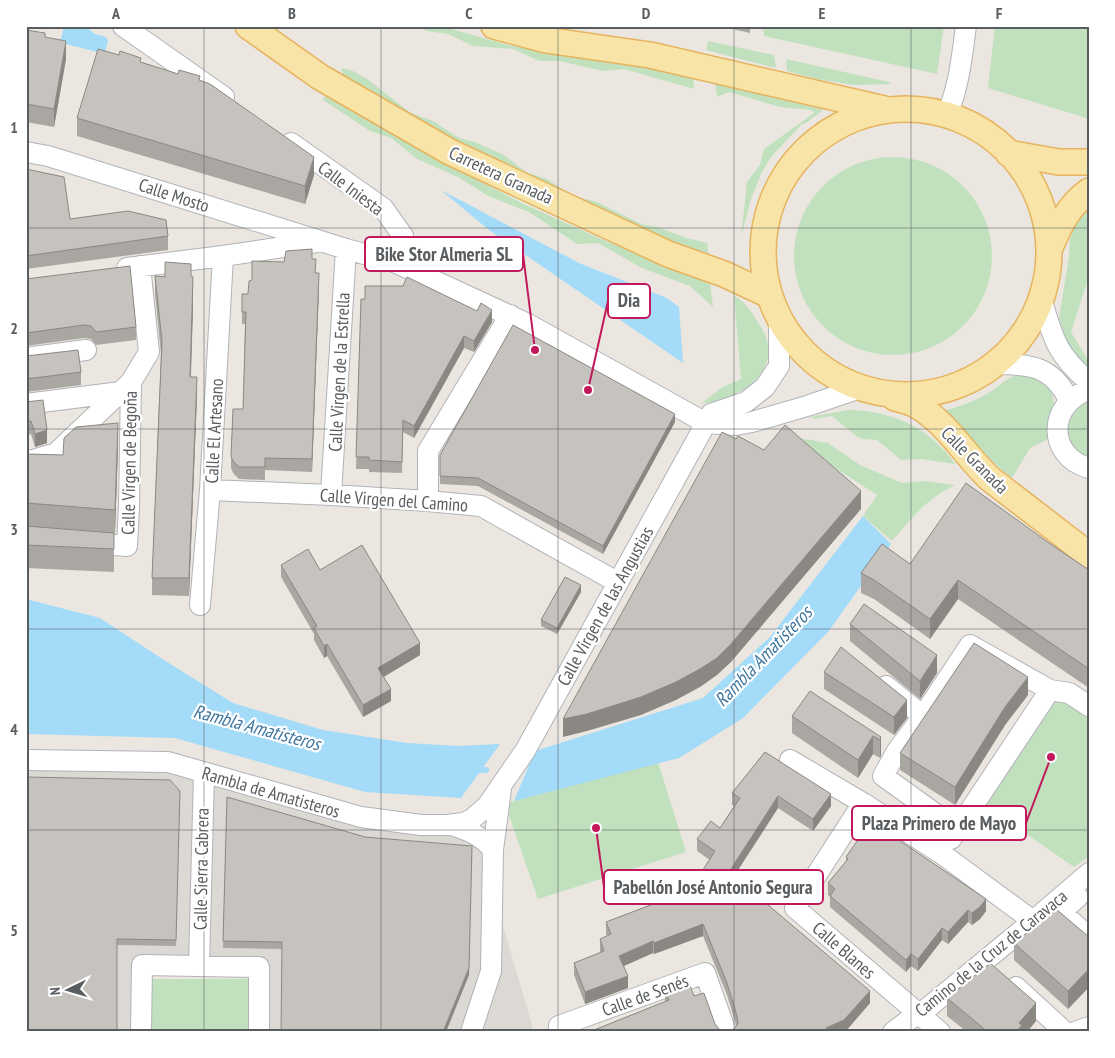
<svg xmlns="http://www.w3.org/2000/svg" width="1115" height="1058" viewBox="0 0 1115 1058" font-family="'PT Sans Narrow',sans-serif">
<rect width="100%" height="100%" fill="#ebe7e0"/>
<path fill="#dcd9d5" d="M26 768 168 771 369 828 478 839 534 1032H256L255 965 138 958 137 1032H26Z"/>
<path fill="#c1e1be" d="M417 26H441L512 46 564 56 693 75 694 89 624 69 603 71 559 61H539L513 49 473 46 448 34 427 31Z
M763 26H944L937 74 764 36Z
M995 26H1089V119L988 88Z
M708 41 774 55 776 68 706 50Z
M786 59 889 82 891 84 854 85 822 80 787 71Z
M342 68 353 71 367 79 411 113 433 121 459 138 475 142 504 155 526 172 547 179 571 195 597 202 641 224 657 227 687 238 707 243 709 257C641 229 574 201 508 168 452 140 398 108 343 76Z
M715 81 823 110 806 123 802 124 771 157 761 174 751 199 741 237 747 182 760 165 764 149 814 113 811 110 780 107 729 92 717 97Z
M326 94 431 156 526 205 601 239 683 273 710 282 713 307 690 286 642 268 598 243 577 244 529 212 488 196 458 177 417 159 391 138 370 131 323 100Z
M794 256a99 99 0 1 1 198 0a99 99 0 1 1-198 0Z
M1089 208V276L1071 332 1089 362V370L1066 344 1059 318 1069 257 1070 239 1075 226Z
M734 296C746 302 752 313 759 324 789 368 742 400 701 404L721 388 741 379Z
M1021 375 1037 377 1049 386 1052 393 1054 403 1048 419V439L1030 448 1012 478 989 459 946 410C962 406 977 400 990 392 1002 385 1007 376 1021 375Z
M1089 398V460C1072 453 1058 429 1070 412 1074 406 1083 402 1089 398Z
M848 410C891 410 931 428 955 464L921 459 901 460 877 440 863 439 856 436 832 416 815 419 810 417Z
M799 438 828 443 860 465 902 483 924 481 955 485C925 500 913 517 892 541L863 516 877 495 792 440Z
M1054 695 1089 709V856L1074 867 983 804Z
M655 752 686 852 538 899 505 804Z
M150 979H252L251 1032H149Z"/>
<path fill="#a3dbf8" d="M64 26H85L95 34 106 37 108 41 105 52 101 53 62 43 61 39Z
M441 190 579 263 667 298 679 307 683 363 489 230Z
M863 516 891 544 828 632 743 718 679 758 514 801 535 751 703 698 770 637Z
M26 599 100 618 164 660 233 703 323 730 407 743 458 746 500 744 461 798 365 792 175 738 26 734Z"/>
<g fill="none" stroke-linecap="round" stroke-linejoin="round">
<path stroke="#a3dbf8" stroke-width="6" d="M474 770H486"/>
<g stroke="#b1b3b7" stroke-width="22">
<path id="minor" d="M123 26 224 97
M947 115C959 86 962 57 966 26
M291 143 383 208 403 236 394 262
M26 152 48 156 346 249 394 262 528 324 706 423 736 425 752 422 807 406 860 388
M127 268 223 256 317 242
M1041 298C1053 338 1056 354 1089 382
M26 358 86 350
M995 364C1031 364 1052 366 1069 400
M1089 390C1048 403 1046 456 1089 468
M26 404 121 392
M26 462 56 453 131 382
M210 490 331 495 428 501 481 506 617 582
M331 495 346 249
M428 501V451L510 315
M87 543 127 546 129 507 131 382 149 352 140 266
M200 605 210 490 223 256
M886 686 923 716
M26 760 168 762 361 817 421 825H447L464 823 472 819 487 806 525 751 711 414 746 402 765 387 779 366V320
M790 760 863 803 942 854 1033 921
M863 803 795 908 940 1032
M451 825C468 830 482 836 493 850
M958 830 883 776 897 751 923 716 970 645 1050 690 1069 693 1089 706
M951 839 1050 690
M1078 897 1061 912 1089 937
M199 965 204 773
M1016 987 1065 1032
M141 1032 142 965 259 967V1032
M471 1032 491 971 493 850 501 789
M559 1032V1026L705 973 726 1032
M893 1032 913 1017 919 1015 1033 921 1089 873
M1075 1032 1089 1027"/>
</g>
<g stroke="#e6b35e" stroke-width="28">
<path id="major" d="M248 26 320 77 450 152 668 254 724 274 769 295
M494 26 546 40 650 55 884 109
M763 252a143 143 0 1 1 286 0a143 143 0 1 1-286 0Z
M1008 153 1059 162H1089
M1049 250C1059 226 1068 206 1089 191
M895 398C901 400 908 401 914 404 944 419 965 455 989 478L1089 555"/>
</g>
<use href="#minor" stroke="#fff" stroke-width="20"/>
<use href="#major" stroke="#f8e4a7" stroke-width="25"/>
</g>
<path fill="#aaa7a3" d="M719 26H750V33Z
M26 30 45 37 66 59 54 127 26 122Z
M141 62 200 81 314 175 305 204 77 136V118Z
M26 169 70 219 168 236V250L26 269Z
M312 259 319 285 312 472 265 470V480L239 479 233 473 231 468V456L243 409 245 324H242V294H248L284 262Z
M155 276H191L193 307 191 377 197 395 189 596 152 595V578L161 354 155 294Z
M26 279 136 327V340L96 345 91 339 84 338 26 346Z
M361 299 492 322 474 352 464 348 414 438 403 432 402 473 369 472V469H356Z
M26 356 81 372V385L26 392Z
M26 402 47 443 35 447 31 434 26 435Z
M675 422 603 554 478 486 440 484V455Z
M118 447 115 533 26 526V454L63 455Z
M26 526 114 533V572L26 568Z
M1049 543 1089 570V688L958 599 930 639 874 599 861 593V573L910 564Z
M281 565 320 570 420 655 384 677 391 701 363 717 327 656 324 658 314 640V634L281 577Z
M581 592 557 634 541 626V620Z
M850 624 937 673 920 699 850 641Z
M824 672 907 718 894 735 824 689Z
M1028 695 1005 725 955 805 900 770V753Z
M792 716 881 737V755L880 758 873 754 858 778 792 733Z
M765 752 831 806 813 831 778 808 734 876 870 1003 845 1032H589L665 1002V992L694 996 719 1029 724 1032 730 1031 735 1028 736 1025 727 995 703 936 654 954 653 953 624 966 628 988 585 1004 574 975V963L600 953V939L607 936 606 934V922L690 890 710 860 697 851V839L720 828 734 806 732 805V793Z
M180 791 176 946 117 945 26 1032Z
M227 797 469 975 282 949 223 948Z
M846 857 986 911 980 919 972 925 968 922 948 944 942 940 918 971 911 966 906 972 830 907V897L828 895V883L846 862Z
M1089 937V987L1068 1009 1014 960V943Z
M947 998 1036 1021 1027 1032H967L947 1016Z"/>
<path fill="#8b8884" d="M66 41V59L54 127V109Z
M314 157V175L305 204V186Z
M319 273V285L312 472V459Z
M193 277V307L190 395V377Z
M492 310V322L474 352V341Z
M464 336V348L414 438V426Z
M197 377V395L189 596V578Z
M675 414V422L603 554V546Z
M118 423V447L115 533V510Z
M47 430V443L35 447V434Z
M861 491V509L731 662 717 675 700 687 676 700 641 715 587 731 563 737V719Z
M958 580V599L930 639V619Z
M581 585V592L557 634V628Z
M420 643V655L378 680V668Z
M327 644V656L324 658V646Z
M937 655V673L920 699V681Z
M1028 677V695L1005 725 955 805V787L1005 707Z
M391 689V701L363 717V705Z
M907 700V718L894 735V717Z
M873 736V754L858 778V760Z
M881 737V755L880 758V740Z
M831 794V806L813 831V819Z
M778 796V808L729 884V872Z
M472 846 469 975 446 1032H443Z
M986 899V911L980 919 972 925V913Z
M968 910V922L948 944V932Z
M703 924V936L654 954V943Z
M942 928V940L918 971V959Z
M653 941V953L619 968V956Z
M911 954V966L906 972V960Z
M1089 969V987L1068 1009V991Z
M628 976V988L585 1004V992Z
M870 991V1003L845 1032H826V1028Z
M1036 1003V1021L1027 1032H1016L1019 1023Z"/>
<path fill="#c6c2bd" stroke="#8b8884" d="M26 30 45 33V37L66 41 54 109 26 104Z
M98 49 119 55 120 51 141 58 140 62 169 71 178 74 179 70 200 76 199 80 210 84 314 157 305 186 77 118Z
M26 169 64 177 70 219 128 211 166 220 168 236 26 256Z
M312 249V259H316L315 273H319L312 459 265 458V467H239L233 461 231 456 233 409H243L246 312H242V294H248L249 281 252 280V261L284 262 286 251Z
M165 262 191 264V276L193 277 190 377H197L189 578H152L162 341 155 276 165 277Z
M130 266 136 327 96 332 91 326 84 325 26 333V279Z
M407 277 477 311 481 303 492 310 474 341 464 336 414 426 403 420 402 462 369 460V457H356L361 299H365V286H403Z
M513 325 675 414 603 546 478 478 440 476V455Z
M78 350 81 372 26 379V356Z
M43 400 47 430 35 434 31 421H26V402Z
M118 423 115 510 26 503V454L63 455 64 438 76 427Z
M785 425 861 491 731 644 717 658 700 669 676 682 641 697 587 714 563 719 722 432 736 439 738 436 764 450Z
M966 483 1049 543 1089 570V669L958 580 930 619 874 580 861 573 882 544 910 564Z
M26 526 114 533V549L26 545Z
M362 545 420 643 378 668 391 689 363 705 327 644 324 646 314 628 317 626 281 565 308 549 320 570Z
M565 577 581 585 557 628 541 620Z
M864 604 937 655 920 681 850 624Z
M974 643 1028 677 1005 707 955 787 900 753Z
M841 647 907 700 894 717 824 672Z
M810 691 881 737 880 740 873 736 858 760 792 716Z
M765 752 831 794 813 819 778 796 729 872 870 991 844 1020 826 1028 828 1032H589L669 1000 665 992 689 983 694 996 704 993 715 1024 719 1029 724 1032 730 1031 735 1028 738 1023 737 1016 727 983 703 924 654 943 653 941 619 956 628 976 585 992 574 963 604 951 600 939 611 934 606 922 690 890 715 851 697 839 711 821 720 828 740 798 732 793Z
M26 777 170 780 180 791 176 940 117 939V1032H26Z
M227 797 365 837 472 846 469 968 443 1032H281L282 942 223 941Z
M878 826 986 899 980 907 972 913 968 910 948 932 942 928 918 959 911 954 906 960 830 896 835 889 828 883 848 859 846 857 866 828 874 833Z
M1056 909 1089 937V969L1068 991 1014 943Z
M990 963 1036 1003 1019 1023 1022 1025 1016 1032H988L947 998Z"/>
<path fill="none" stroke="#595d60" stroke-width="1" stroke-opacity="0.55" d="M204 26V1032M381 26V1032M558 26V1032M734 26V1032M911 26V1032M26 228H1089M26 429H1089M26 629H1089M26 830H1089"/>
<g text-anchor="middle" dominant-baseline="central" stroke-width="4.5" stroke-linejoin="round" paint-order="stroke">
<g font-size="18" fill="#595d60" stroke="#fff">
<text transform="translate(501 175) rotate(25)">Carretera Granada</text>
<text transform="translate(351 188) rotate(37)">Calle Iniesta</text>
<text transform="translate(174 195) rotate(18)">Calle Mosto</text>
<text transform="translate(339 372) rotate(-87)">Calle Virgen de la Estrella</text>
<text transform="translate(214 431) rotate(-87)">Calle El Artesano</text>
<text transform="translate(975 460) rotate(45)">Calle Granada</text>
<text transform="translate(129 463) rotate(-89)">Calle Virgen de Begoña</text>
<text transform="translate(394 500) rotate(4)">Calle Virgen del Camino</text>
<text transform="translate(605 606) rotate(-61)">Calle Virgen de las Angustias</text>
<text transform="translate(271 792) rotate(16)">Rambla de Amatisteros</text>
<text transform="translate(201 869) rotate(-89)">Calle Sierra Cabrera</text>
<text transform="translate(844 950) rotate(41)">Calle Blanes</text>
<text transform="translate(991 953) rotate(-39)">Camino de la Cruz de Caravaca</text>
<text transform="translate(645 995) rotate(-20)">Calle de Senés</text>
</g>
<g font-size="19" font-style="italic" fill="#40779f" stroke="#fff">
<text transform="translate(763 656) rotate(-46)">Rambla Amatisteros</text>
<text transform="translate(257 727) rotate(15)">Rambla Amatisteros</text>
</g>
</g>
<path fill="none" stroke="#c2185b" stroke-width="2" d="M535 350L523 254M588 390L608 301M1051 757L1026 823M596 828L604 887"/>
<g fill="#c2185b" stroke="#fff" stroke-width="2">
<circle cx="535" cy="350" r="5"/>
<circle cx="588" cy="390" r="5"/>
<circle cx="1051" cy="757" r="5"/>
<circle cx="596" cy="828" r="5"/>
</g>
<g fill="#fff" stroke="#c2185b" stroke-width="2">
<rect x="365" y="237" width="158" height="34" rx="5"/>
<rect x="608" y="284" width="42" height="34" rx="5"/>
<rect x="852" y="806" width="174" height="34" rx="5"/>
<rect x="604" y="870" width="219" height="34" rx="5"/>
</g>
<g font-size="19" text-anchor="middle" font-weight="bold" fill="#595d60">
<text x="444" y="261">Bike Stor Almeria SL</text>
<text x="629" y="307">Dia</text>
<text x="939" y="830">Plaza Primero de Mayo</text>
<text x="713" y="894">Pabellón José Antonio Segura</text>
</g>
<rect width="1115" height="1058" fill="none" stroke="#ffffff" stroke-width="55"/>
<g transform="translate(68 990) rotate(265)" stroke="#ffffff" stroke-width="4" paint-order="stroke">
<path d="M0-4L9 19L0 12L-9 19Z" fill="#595d60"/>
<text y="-8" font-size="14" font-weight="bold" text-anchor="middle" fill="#595d60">N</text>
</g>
<rect x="28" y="28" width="1060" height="1002" fill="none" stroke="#595d60" stroke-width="2"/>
<g font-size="16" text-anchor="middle" font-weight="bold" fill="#595d60">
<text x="116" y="19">A</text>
<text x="292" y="19">B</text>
<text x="469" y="19">C</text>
<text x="646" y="19">D</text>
<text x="822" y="19">E</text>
<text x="999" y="19">F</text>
<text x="14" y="133">1</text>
<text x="14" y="334">2</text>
<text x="14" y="535">3</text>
<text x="14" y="735">4</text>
<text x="14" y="936">5</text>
</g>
</svg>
